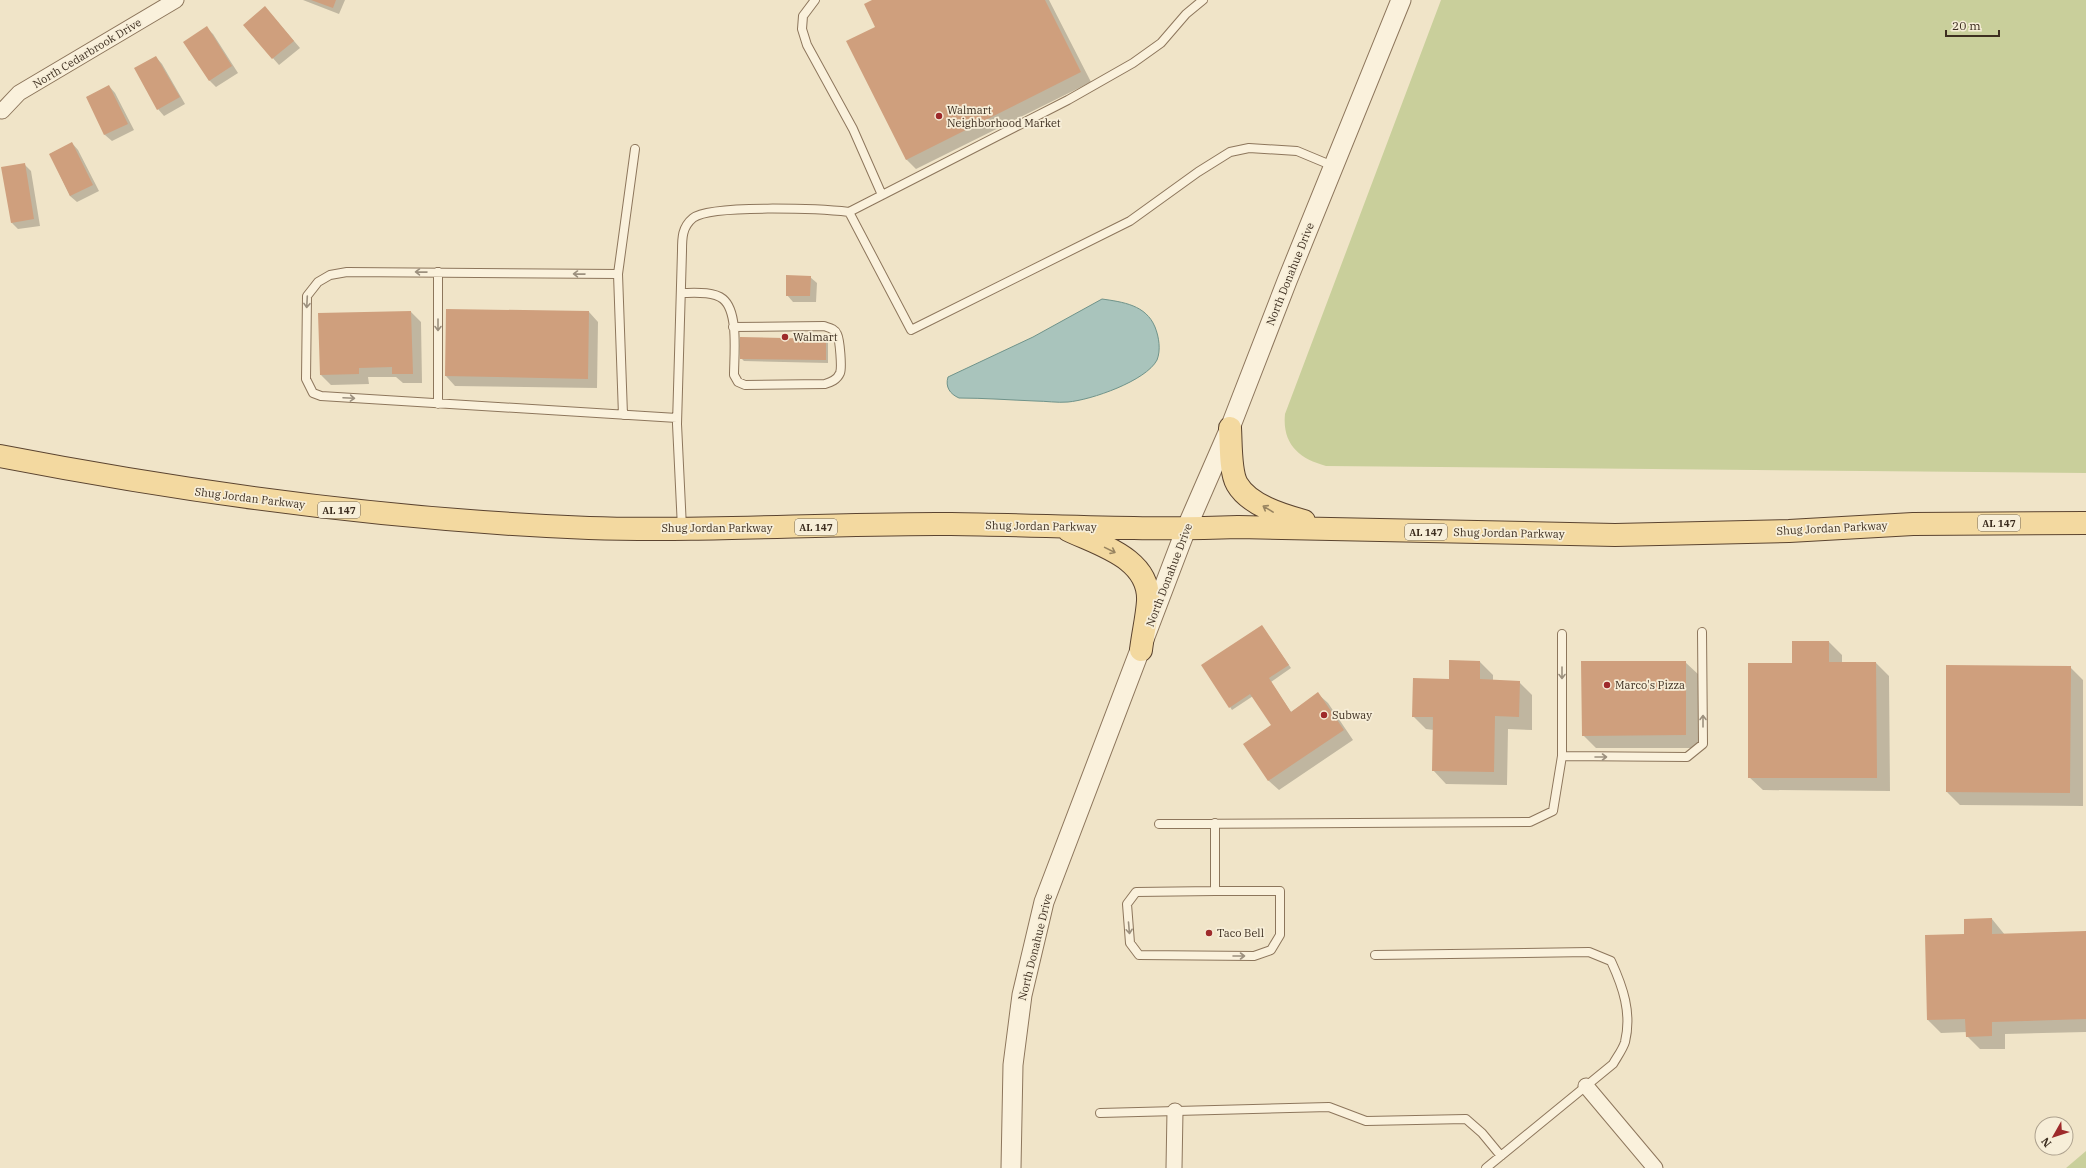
<svg xmlns="http://www.w3.org/2000/svg" width="2086" height="1168" viewBox="0 0 2086 1168" font-family="'IBM Plex Serif',serif">
<rect width="100%" height="100%" fill="#f0e4c8"/>
<path fill="#c9cf9b" d="M1441 0H2086V473L1326 466C1299 459 1282 444 1285 414Z
M2086 1151V1168H2066Z"/>
<path fill="#a9c4bc" stroke="#6f938a" d="M1102 299C1123 302 1146 305 1155 327 1159 337 1161 350 1157 360 1146 381 1091 400 1068 402 1057 403 1046 401 1035 401 1010 400 984 398 959 398 950 394 945 387 948 377L1033 337Z"/>
<path fill="#0003" d="M303 0H345L339 14Z
M874 0H1049L1091 82 916 169 906 159 876 27Z
M271 14 300 48 279 65 244 25Z
M207 28 213 34 238 73 216 87 210 81 185 42Z
M156 57 162 64 185 104 164 116 158 109Z
M109 86 115 93 134 130 112 141 105 135 87 97Z
M72 143 78 150 99 191 77 202 70 196 50 154Z
M24 164 31 171 40 226 18 229 12 223Z
M810 277 817 283 816 302H793L787 295Z
M411 312 421 322 422 383H403L396 377H368L369 384 331 385 321 375Z
M589 312 598 322 597 388 455 386 446 376Z
M825 340 828 343V363L744 361 741 358Z
M1264 629 1291 668 1271 682 1291 712 1318 694 1328 703 1353 740 1279 790 1269 781 1244 744 1272 725 1253 696 1232 710 1230 707Z
M1829 642 1842 655V663H1876L1889 676 1890 791 1763 790 1749 777 1793 664Z
M1480 662 1493 675V681L1519 682 1532 695V730L1508 729 1507 785 1446 784 1433 770 1434 730 1426 729 1413 716 1450 680Z
M1685 662 1699 675V748H1596L1583 735Z
M2070 667 2083 680V806L1960 805 1947 792Z
M1992 919 2005 935 2086 932V1032L2005 1034V1049H1980L1967 1036V1032L1941 1033 1928 1020 1965 935Z"/>
<path fill="#cf9f7d" d="M311 0H336L333 8Z
M872 0H1045L1081 72 906 160 846 41 875 27 864 4Z
M265 6 294 41 272 59 243 25Z
M207 26 232 66 209 81 183 42Z
M156 56 180 97 157 110 134 68Z
M109 85 128 124 104 135 86 97Z
M72 142 93 185 70 196 49 154Z
M25 163 34 219 11 223 1 167Z
M786 275 811 276 810 296H786Z
M446 309 589 311 588 379 445 376Z
M411 311 413 374H392V367L359 368V374L320 375 318 313Z
M740 337 826 339V360L740 359Z
M1262 625 1289 665 1269 678 1291 712 1318 692 1344 730 1268 781 1243 744 1271 725 1250 694 1229 708 1201 665Z
M1792 641H1829V662H1876L1877 778H1748V663H1792Z
M1449 660 1480 661V679L1520 681 1519 717 1495 716 1494 772 1432 771 1433 717H1412L1413 678 1449 679Z
M1581 661H1686V735L1582 736Z
M1946 665 2071 666 2070 793 1946 792Z
M1992 918V934L2086 931V1019L1992 1022V1036L1966 1037 1965 1019 1927 1020 1925 935 1964 934V919Z"/>
<g fill="none" stroke-linecap="round" stroke-linejoin="round">
<g stroke="#8d765c" stroke-width="10">
<path id="service" d="M815 0 803 16 802 29 807 45 853 129 882 195
M849 212 911 330 1130 221 1198 172 1230 152 1249 148 1297 151 1333 166
M618 274 347 272 330 275 318 282 307 296 306 379 313 393 321 396 677 418
M681 293C693 293 713 291 723 299 739 312 734 356 734 375L738 382 745 385 825 384C831 382 837 380 840 373 842 368 840 340 837 334 835 329 830 328 824 326L733 327
M438 404V272
M623 415 618 274 635 149
M682 528 677 424 682 251C682 238 682 227 693 218 710 204 823 209 849 212L1068 100 1133 63 1161 43 1186 14 1203 0
M1562 756 1687 757 1703 744 1702 632
M1159 824 1530 822 1553 811 1562 756V634
M1215 891H1280V935L1271 950 1254 956 1139 955 1130 943 1127 904 1136 892 1215 891V823
M1375 955 1589 952 1611 961C1623 987 1632 1013 1625 1042 1623 1049 1617 1057 1613 1064L1486 1168
M1100 1113 1329 1107 1366 1121 1466 1119 1482 1133 1501 1156"/>
</g>
<g stroke="#8d765c" stroke-width="17">
<path id="minor" d="M2 111 19 93 176 0
M1586 1086 1655 1168
M1174 1168 1175 1111"/>
</g>
<g stroke="#8d765c" stroke-width="21">
<path id="tertiary" d="M1011 1168 1013 1065 1022 995 1044 902 1186 529 1230 428 1287 281 1401 0"/>
</g>
<g stroke="#5b4430" stroke-width="24">
<path id="primary" d="M1230 428C1231 443 1230 472 1237 484 1249 505 1282 515 1304 521
M0 456C196 494 389 520 589 528 709 532 830 523 951 524 1047 525 1142 531 1238 527L1615 535 1789 531 1913 524 2086 523
M1068 530C1099 545 1150 558 1148 601 1147 617 1143 633 1141 650"/>
</g>
<use href="#service" stroke="#faf1dc" stroke-width="8"/>
<use href="#minor" stroke="#faf1dc" stroke-width="15"/>
<use href="#tertiary" stroke="#faf1dc" stroke-width="19"/>
<use href="#primary" stroke="#f3d9a0" stroke-width="22"/>
</g>
<defs><path id="oneway-shaft" d="M-6 0H5M1.5-3L5.5 0L1.5 3" fill="none" stroke-width="1.6" stroke-linecap="round" stroke-linejoin="round"/></defs>
<g stroke="#9c907e">
<use href="#oneway-shaft" transform="translate(421 272) rotate(-179)"/>
<use href="#oneway-shaft" transform="translate(579 274) rotate(-179)"/>
<use href="#oneway-shaft" transform="translate(307 302) rotate(93)"/>
<use href="#oneway-shaft" transform="translate(438 325) rotate(90)"/>
<use href="#oneway-shaft" transform="translate(349 398) rotate(3)"/>
<use href="#oneway-shaft" transform="translate(1562 673) rotate(90)"/>
<use href="#oneway-shaft" transform="translate(1703 721) rotate(-90)"/>
<use href="#oneway-shaft" transform="translate(1601 757)"/>
<use href="#oneway-shaft" transform="translate(1129 928) rotate(85)"/>
<use href="#oneway-shaft" transform="translate(1239 956)"/>
</g>
<g stroke="#988460">
<use href="#oneway-shaft" transform="translate(1268 509) rotate(-149)"/>
<use href="#oneway-shaft" transform="translate(1110 550) rotate(26)"/>
</g>
<g fill="#9e2a2b" stroke="#f7eed8" stroke-width="1.5">
<circle cx="939" cy="116" r="4"/>
<circle cx="785" cy="337" r="4"/>
<circle cx="1607" cy="685" r="4"/>
<circle cx="1324" cy="715" r="4"/>
<circle cx="1209" cy="933" r="4"/>
</g>
<g text-anchor="middle" dominant-baseline="central" stroke-width="3.5" stroke-linejoin="round" paint-order="stroke">
<g fill="#f7eed8" stroke="#756857" stroke-width="1">
<rect x="318" y="502" width="42" height="16" rx="3"/>
<rect x="1978" y="515" width="42" height="16" rx="3"/>
<rect x="795" y="519" width="42" height="16" rx="3"/>
<rect x="1405" y="524" width="42" height="16" rx="3"/>
</g>
<g font-size="10" font-weight="bold" fill="#3d2e20">
<text x="339" y="510">AL 147</text>
<text x="1999" y="523">AL 147</text>
<text x="816" y="527">AL 147</text>
<text x="1426" y="532">AL 147</text>
</g>
<g font-size="11" fill="#3d2e20" stroke="#f7eed8">
<text transform="translate(87 53) rotate(-31)">North Cedarbrook Drive</text>
<text transform="translate(1290 274) rotate(-68)">North Donahue Drive</text>
<text transform="translate(250 498) rotate(7)">Shug Jordan Parkway</text>
<text transform="translate(1041 526) rotate(1)">Shug Jordan Parkway</text>
<text x="717" y="528">Shug Jordan Parkway</text>
<text transform="translate(1832 528) rotate(-3)">Shug Jordan Parkway</text>
<text transform="translate(1509 533) rotate(1)">Shug Jordan Parkway</text>
<text transform="translate(1169 575) rotate(-69)">North Donahue Drive</text>
<text transform="translate(1035 947) rotate(-76)">North Donahue Drive</text>
</g>
<g font-size="11" fill="#3d2e20" stroke="#f7eed8" text-anchor="start">
<text x="947" y="110">Walmart<tspan x="947" dy="13">Neighborhood Market</tspan></text>
<text x="793" y="337">Walmart</text>
<text x="1615" y="685">Marco's Pizza</text>
<text x="1332" y="715">Subway</text>
<text x="1217" y="933">Taco Bell</text>
</g>
</g>
<g transform="translate(2054 1136) rotate(231)"><circle r="19" fill="#f7eed8" stroke="#ada18e"/>
<path d="M0-3L7 15L0 10L-7 15Z" fill="#9e2a2b"/>
<text y="-6" font-size="11" font-weight="bold" text-anchor="middle" fill="#3d2e20">N</text>
</g>
<path d="M1946 30v6h53v-6" fill="none" stroke="#3d2e20" stroke-width="2"/>
<text x="1952" y="30" font-size="12" fill="#3d2e20" stroke="#f7eed8" stroke-width="3" paint-order="stroke">20 m</text>
</svg>
